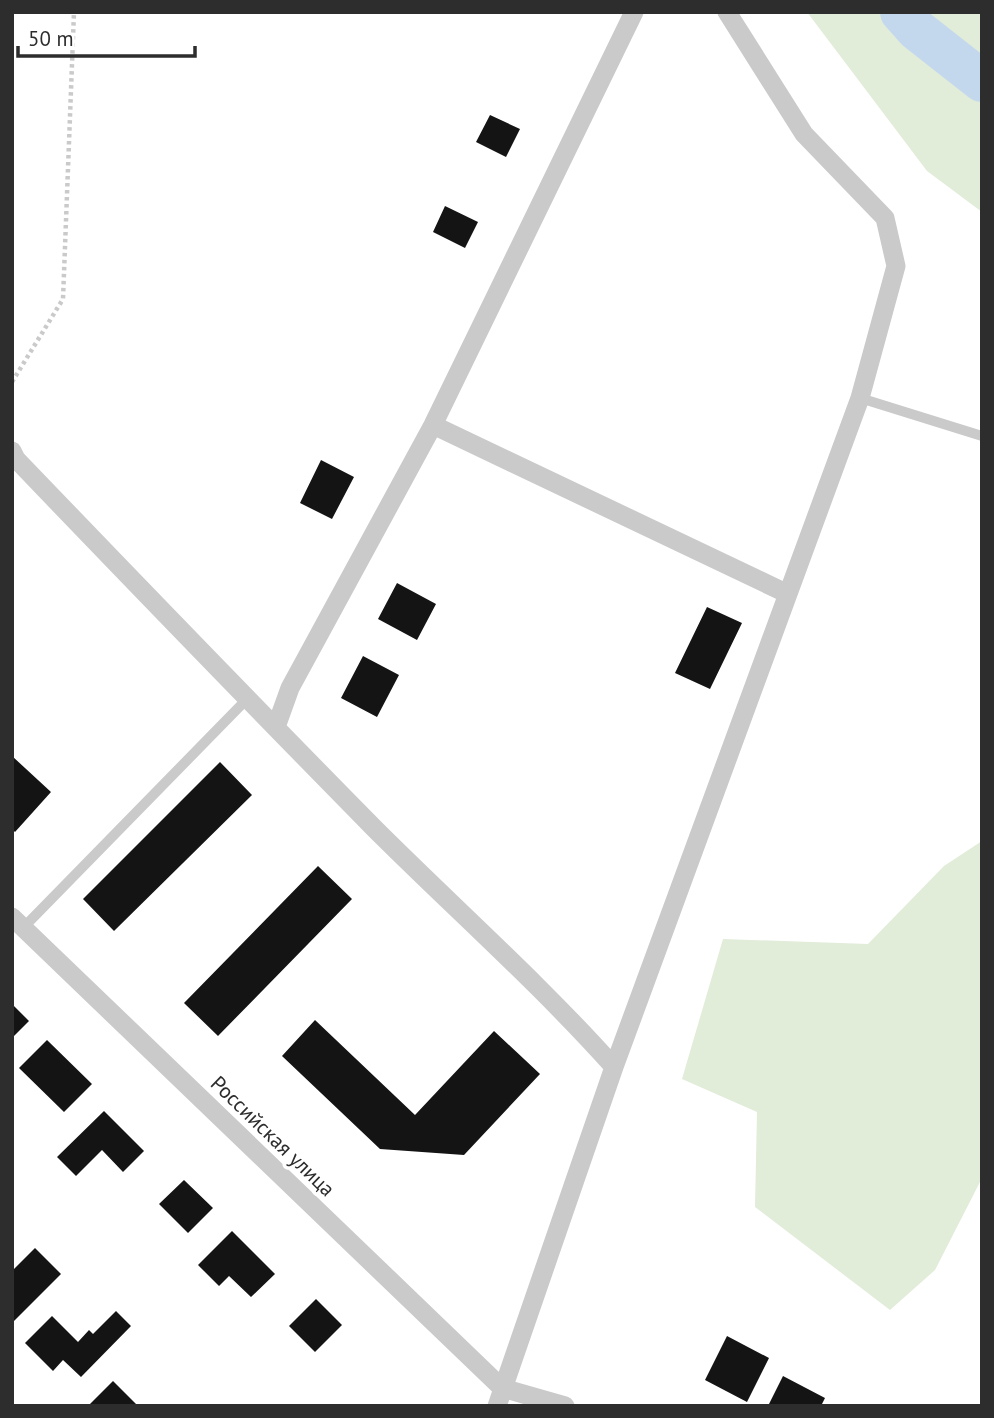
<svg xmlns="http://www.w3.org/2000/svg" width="994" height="1418" viewBox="0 0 994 1418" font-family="'PT Sans',sans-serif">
<rect width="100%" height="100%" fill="#fff"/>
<path fill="#e1ecd9" d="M807 12H982V212L927 171Z
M982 841V1178L935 1270 890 1310 755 1207 757 1112 682 1079 723 939 868 944 944 866Z"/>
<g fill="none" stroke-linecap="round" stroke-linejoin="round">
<path stroke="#c4d8ed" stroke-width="42" d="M901 12 917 30 982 81"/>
</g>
<path fill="#141414" d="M490 115 520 129 506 157 476 142Z
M445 206 478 222 465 248 433 232Z
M321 460 354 477 332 519 300 503Z
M397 583 436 604 417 640 378 619Z
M707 607 742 623 710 689 675 673Z
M363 656 399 675 377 717 341 698Z
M12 756 51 792 15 832 12 829Z
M220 762 252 795 114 931 83 899Z
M318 866 352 899 218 1036 184 1003Z
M12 1004 29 1021 12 1038Z
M315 1020 415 1115 494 1031 540 1074 464 1155 380 1149 282 1056Z
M47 1040 92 1084 64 1112 19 1068Z
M104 1111 144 1151 123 1172 102 1150 76 1176 57 1157Z
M184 1180 213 1208 188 1233 159 1204Z
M232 1231 275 1274 251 1297 229 1276 219 1286 198 1265Z
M35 1248 61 1274 12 1323V1271Z
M316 1299 342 1325 315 1352 289 1326Z
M116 1311 131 1326 81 1377 63 1360 53 1371 25 1343 52 1316 78 1342 89 1330 93 1334Z
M727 1336 769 1358 747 1402 705 1380Z
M783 1376 825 1398 821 1406H768Z
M113 1381 138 1406H88Z"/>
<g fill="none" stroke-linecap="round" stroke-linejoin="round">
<path stroke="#cacaca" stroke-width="4.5" stroke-dasharray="3.5 3.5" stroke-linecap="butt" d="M12 382 63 299 74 12"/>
<path stroke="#cacaca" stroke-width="10" d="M860 398 982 436
M23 928 247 699"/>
<path stroke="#cacaca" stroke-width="19" d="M433 425 788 594
M12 451 16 459C135 583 254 706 374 828 454 908 539 983 614 1067
M276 727 290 688 433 425 634 12
M12 917 502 1388 565 1406
M497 1406 614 1067 860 398 896 266 885 218 804 134 727 12"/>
</g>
<g text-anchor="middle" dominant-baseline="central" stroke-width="7" stroke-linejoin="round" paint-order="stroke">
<g font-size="21" fill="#2d2d2d" stroke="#fff">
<text transform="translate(273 1136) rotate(44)">Российская улица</text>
</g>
</g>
<rect width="994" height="1418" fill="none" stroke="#2d2d2d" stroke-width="28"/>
<path d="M18 46v10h177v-10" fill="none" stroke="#2d2d2d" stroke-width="3.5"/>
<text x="28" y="46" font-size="21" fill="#2d2d2d" stroke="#ffffff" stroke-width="5" paint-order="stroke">50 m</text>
</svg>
